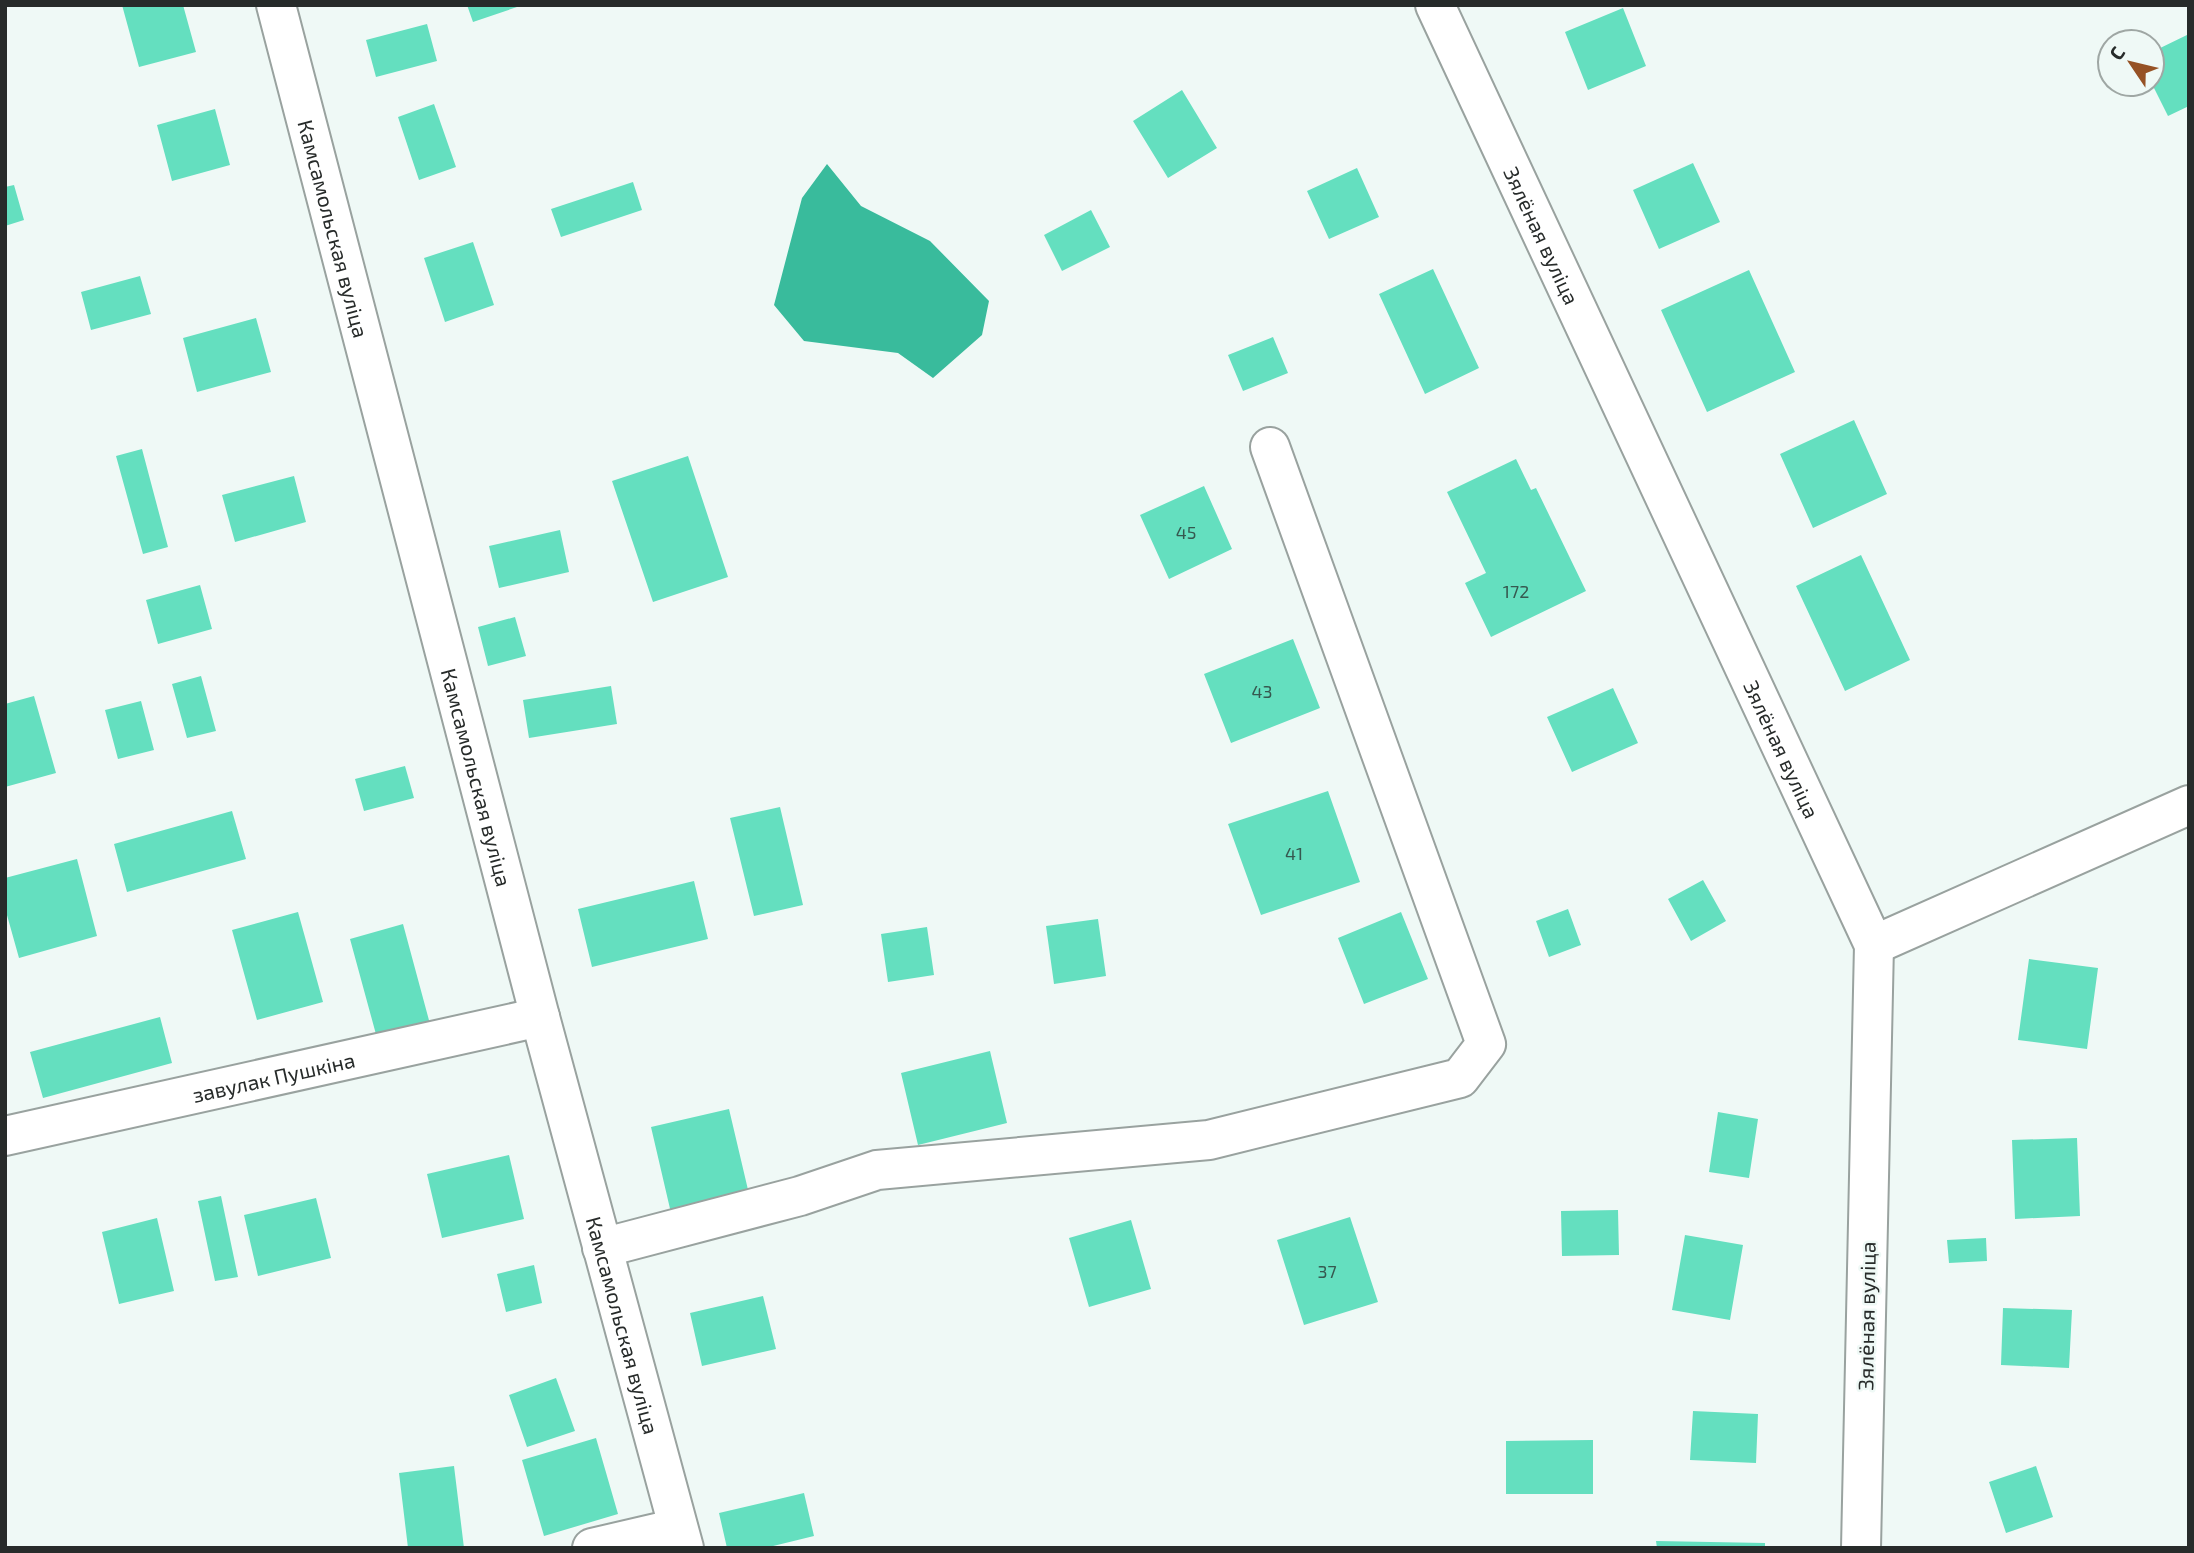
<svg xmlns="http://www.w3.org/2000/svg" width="2194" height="1553" viewBox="0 0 2194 1553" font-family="'Exo 2',sans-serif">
<rect width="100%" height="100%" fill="#eff9f6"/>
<path fill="#39bb9c" d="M827 164 861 206 930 241 989 301 982 335 933 378 898 353 804 341 774 305 802 198Z"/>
<path fill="#64dfbf" d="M122 5H183L196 52 139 67Z
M467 5H520V6L473 22Z
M1623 8 1646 66 1588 90 1565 32Z
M427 24 437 61 376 77 366 40Z
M2189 34V106L2168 116 2152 84V52Z
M1182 90 1217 148 1168 178 1133 121Z
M434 104 456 167 419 180 398 117Z
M215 109 230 165 172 181 157 125Z
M1693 163 1720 222 1659 249 1633 190Z
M1357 168 1379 217 1329 239 1307 191Z
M633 182 642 210 561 237 551 209Z
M14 185 24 220 5 226V187Z
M1091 210 1110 247 1062 271 1044 235Z
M473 242 494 305 445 322 424 258Z
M1433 269 1479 368 1425 394 1379 294Z
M1749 270 1795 372 1707 412 1661 310Z
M140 276 151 314 91 330 81 292Z
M256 318 271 372 197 392 183 338Z
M1273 337 1288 373 1243 391 1228 355Z
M1854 420 1887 494 1813 528 1780 454Z
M142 449 168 547 143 554 116 456Z
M688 456 728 577 653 602 612 481Z
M1516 459 1531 490 1536 488 1586 591 1491 637 1465 583 1486 573 1447 492Z
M294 476 306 522 235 542 222 495Z
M1204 486 1232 549 1169 579 1140 515Z
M560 530 569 572 499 588 489 546Z
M1861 555 1910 660 1845 691 1796 586Z
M200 585 212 629 158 644 146 600Z
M515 617 526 656 488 666 478 627Z
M1293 639 1320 708 1231 743 1204 674Z
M201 676 216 731 187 738 172 684Z
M611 686 617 724 529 738 523 700Z
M1613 688 1638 743 1572 772 1547 717Z
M34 696 56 773 5 787V704Z
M141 701 154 750 118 759 105 710Z
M405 766 414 798 364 811 355 779Z
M1328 791 1360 882 1261 915 1228 824Z
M780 807 803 905 754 916 730 818Z
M232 811 246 859 127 892 114 844Z
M77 859 97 936 19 958 5 908V878Z
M1703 880 1726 921 1691 941 1668 899Z
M694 881 708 939 592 967 578 909Z
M1568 909 1581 945 1549 957 1536 921Z
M298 912 323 1002 257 1020 232 930Z
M1401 912 1428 979 1364 1004 1338 938Z
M1098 919 1106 976 1054 984 1046 926Z
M403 924 430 1024 377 1038 350 939Z
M927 927 934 975 888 982 881 934Z
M2029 959 2098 968 2087 1049 2018 1040Z
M160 1017 172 1063 43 1098 30 1052Z
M990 1051 1007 1123 918 1145 901 1073Z
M729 1109 749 1194 671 1213 651 1127Z
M1718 1112 1758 1119 1749 1178 1709 1172Z
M2077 1138 2080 1216 2015 1219 2012 1140Z
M509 1155 524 1219 442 1238 427 1174Z
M221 1196 238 1277 215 1281 198 1201Z
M316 1198 331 1258 258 1276 244 1215Z
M1618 1210 1619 1255 1562 1256 1561 1211Z
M1350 1217 1378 1302 1304 1325 1277 1240Z
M157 1218 174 1291 119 1304 102 1232Z
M1131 1220 1151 1289 1089 1307 1069 1238Z
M1685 1235 1743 1245 1730 1320 1672 1310Z
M1986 1238 1987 1261 1949 1263 1947 1240Z
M534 1265 542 1303 506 1312 497 1274Z
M763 1296 776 1349 702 1366 690 1313Z
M2003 1308 2072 1310 2069 1368 2001 1365Z
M556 1378 575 1431 527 1447 509 1395Z
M1693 1411 1758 1414 1756 1463 1690 1460Z
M596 1438 618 1514 544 1536 522 1460Z
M1593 1440V1494H1506V1441Z
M454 1466 464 1548H408L399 1473Z
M2036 1466 2053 1517 2006 1533 1989 1482Z
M804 1493 814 1536 765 1548H727L719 1513Z
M1656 1541 1765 1543V1548H1657Z"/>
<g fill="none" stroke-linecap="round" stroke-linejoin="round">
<g stroke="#99a29f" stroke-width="42">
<g id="minor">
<path id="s1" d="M276 5 540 1017 684 1548"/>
<path id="s2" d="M1435 5 1874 945 1861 1548"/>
<path d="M1874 945 2189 805"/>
<path id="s3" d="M5 1136 540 1017"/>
<path d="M602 1248 800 1196 877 1170 1209 1140 1460 1078 1486 1044 1270 447"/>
<path d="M592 1548 678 1528"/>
</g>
</g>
<use href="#minor" stroke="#fff" stroke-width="38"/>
</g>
<g text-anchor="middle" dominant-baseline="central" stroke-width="5" stroke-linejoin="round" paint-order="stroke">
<g font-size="18" fill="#36584f">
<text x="1186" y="532">45</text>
<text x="1516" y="591">172</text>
<text x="1262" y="691">43</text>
<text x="1294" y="853">41</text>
<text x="1327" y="1271">37</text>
</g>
<g font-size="21" fill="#272b2a" stroke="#eff9f6">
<text stroke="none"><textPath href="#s1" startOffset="231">Камсамольская вуліца</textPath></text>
<text stroke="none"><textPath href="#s2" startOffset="254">Зялёная вуліца</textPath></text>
<text stroke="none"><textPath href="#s2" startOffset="821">Зялёная вуліца</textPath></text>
<text stroke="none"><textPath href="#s1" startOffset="798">Камсамольская вуліца</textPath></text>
<text stroke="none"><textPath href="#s3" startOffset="275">завулак Пушкіна</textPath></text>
<text transform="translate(1866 1316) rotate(-89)">Зялёная вуліца</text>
<text stroke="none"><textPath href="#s1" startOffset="1365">Камсамольская вуліца</textPath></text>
</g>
</g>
<rect width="2194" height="1553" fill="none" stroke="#272b2a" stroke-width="14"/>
<g transform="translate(2131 63) rotate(305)"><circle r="33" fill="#eff9f6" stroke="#9fa7a4" stroke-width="2"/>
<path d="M0-5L12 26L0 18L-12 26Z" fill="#965225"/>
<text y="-10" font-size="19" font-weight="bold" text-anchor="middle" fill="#272b2a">С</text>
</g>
</svg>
